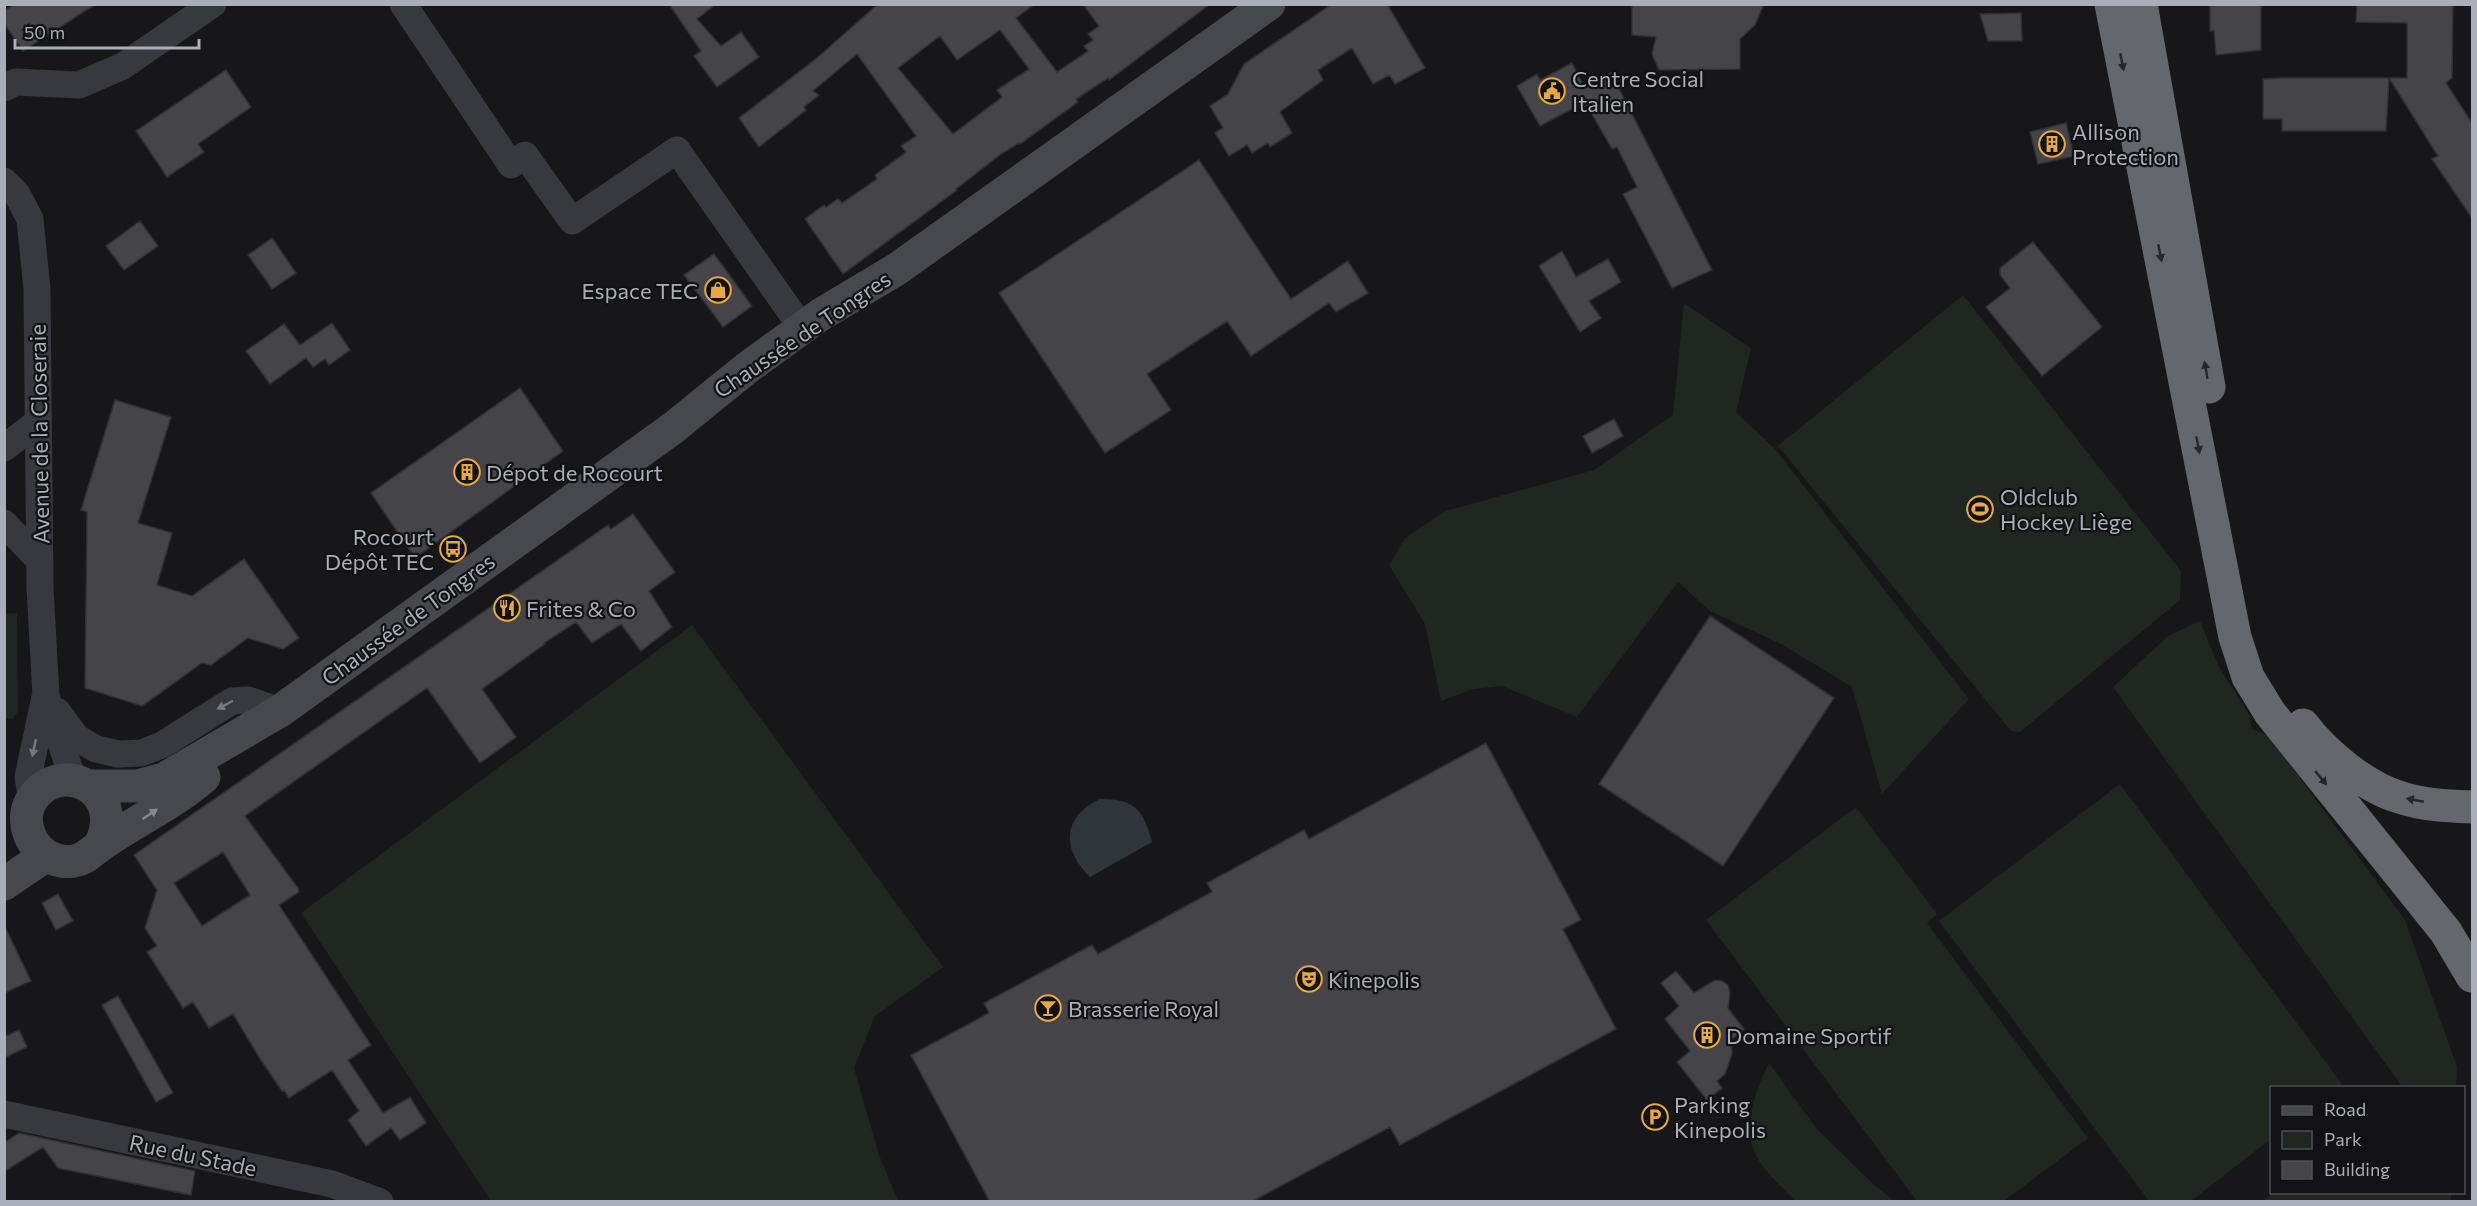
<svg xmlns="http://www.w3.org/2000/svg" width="2477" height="1206" viewBox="0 0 2477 1206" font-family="Commissioner,sans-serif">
<rect width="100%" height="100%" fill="#171719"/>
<path fill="#1f2720" d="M1963 295 2181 571 2180 600 2020 732 2011 731 1778 446Z
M1684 303 1751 348 1736 412 1776 450 1969 699 1882 794 1852 687 1783 645 1710 611 1678 582 1577 717 1502 686 1473 689 1441 701 1425 624 1389 565 1405 538 1446 511 1594 470 1673 415Z
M17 613 18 711 13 719 5 718 4 614Z
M2200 621 2219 667 2250 716 2252 729 2269 736 2405 920 2457 1067 2456 1087H2399L2401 1085 2113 687 2168 636Z
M692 625 943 967 875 1016 854 1068 879 1155 898 1201H491L301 913Z
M2120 784 2342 1084 2337 1087 2272 1088 2271 1139 2191 1201H2149L1939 921Z
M1856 807 1937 914 1927 923 2088 1138 2004 1201H1917L1706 920Z
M1769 1063 1816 1128 1871 1182 1894 1201H1795C1784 1188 1766 1174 1758 1159 1741 1129 1755 1091 1769 1063Z
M2273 1193 2452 1192V1193L2450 1202 2263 1201Z"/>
<path fill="#2e363c" d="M1100 799C1136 799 1143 810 1152 842L1090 877C1061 849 1062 817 1100 799Z"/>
<path fill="#444449" stroke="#313135" stroke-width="1.5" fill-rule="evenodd" d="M15 4H96L23 51 4 23V11Z
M669 4H716L697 19 721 46 741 32 759 57 717 87 694 56 701 51Z
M878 4H1035L1016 18 1057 72 1088 51 1084 46 1093 40 1088 34 1099 26 1083 4H1210L1109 80 1108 78 1076 99 1078 102 1020 144 1019 143 1001 154 956 189 957 190 843 274 805 219 824 205 826 207 838 199 842 203 877 179 875 175 906 152 901 146 916 136 857 54 813 91 819 95 804 107 806 110 759 147 739 118 817 58ZM1000 30 1029 69 997 90 1002 97 953 134 898 68 940 36 957 60Z
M1332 4H1387L1425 68 1395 84 1389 75 1373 84 1352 48 1318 70 1323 80 1280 112 1292 133 1270 147 1268 143 1252 153 1247 145 1229 156 1215 133 1223 128 1210 106 1228 94 1244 64Z
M1632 4H1764L1755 25 1740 39V69L1659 70 1652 54 1656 37 1632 35Z
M2210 4H2261V50L2216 55 2214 31H2210Z
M2357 4H2453L2452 78 2446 83 2472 123V218L2432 159 2438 156 2389 78H2407V23L2356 22Z
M2021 13 2022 41H1988L1980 14Z
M1572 63 1583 85 1611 73 1712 270 1672 288 1623 194 1637 187 1617 147 1612 149 1585 102 1540 126 1517 86 1537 74 1540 80Z
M226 70 251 107 198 144 204 152 167 177 136 131Z
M2281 78H2389L2386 131H2282V119H2263V79Z
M2066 123 2074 156 2038 164 2030 132Z
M1199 160 1291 299 1348 261 1368 293 1336 312 1329 303 1251 356 1227 321 1147 374 1171 410 1105 453 999 293Z
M140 221 158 246 124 270 106 246Z
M272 238 296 273 272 289 248 255Z
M2033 242 2102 327 2042 376 1986 307 2010 288 2000 275V268Z
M1562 251 1576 277 1608 259 1621 282 1589 301 1601 318 1580 332 1539 266Z
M714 254 752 306 723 327 684 275Z
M332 323 350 350 329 365 325 359 313 367 306 358 270 384 246 351 284 324 300 345Z
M520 388 563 451 415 558 371 493Z
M115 400 171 417 138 523 172 533 157 585 192 596 244 559 299 638 283 649 248 638 211 665 202 663 142 706 85 688 87 512 81 510Z
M1614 419 1623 436 1592 453 1583 436Z
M633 514 675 572 649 591 672 627 641 651 621 624 592 643 576 622 544 643 545 644 482 689 516 737 480 763 427 688 245 816 298 888 299 892 279 905 371 1045 348 1060 383 1113 410 1097 426 1123 400 1140 391 1128 366 1146 348 1120 359 1111 332 1070 289 1098 284 1090 282 1091 259 1057 233 1014 209 1028 193 1002 183 1008 147 952 157 946 145 928 157 890 134 855 608 525 611 529ZM223 852 250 895 202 926 174 883Z
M1710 616 1834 698 1723 866 1599 784Z
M1486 743 1581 920 1563 929 1616 1029 1400 1145 1390 1127 1251 1202H990L911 1055 989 1013 984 1003 1092 945 1098 954 1212 892 1207 883 1304 830 1309 839Z
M58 894 73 921 56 930 42 903Z
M4 925 31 981 4 993Z
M1676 971 1694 993 1715 980 1722 981 1728 985 1730 993 1728 1008 1744 1029 1731 1040 1732 1054 1725 1074 1717 1081 1722 1088 1707 1100 1677 1062 1690 1051 1665 1019 1679 1006 1661 983Z
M118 996 173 1093 156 1102 102 1005Z
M19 1030 27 1047 4 1058V1037Z
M19 1133 195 1171 191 1195 58 1168 43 1147 4 1172V1143Z"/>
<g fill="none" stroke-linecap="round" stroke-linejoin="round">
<path stroke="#38393e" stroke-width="27" d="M403 4 511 165 525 155 572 221 677 150 802 328
M4 88 16 82 79 85 123 66 213 4
M4 181 17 194 30 219 37 289 40 588 46 696 73 780
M4 448 38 422
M4 523 40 561
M57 711 77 738 96 749 118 754 141 753 162 745 232 701 248 700 280 711
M32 800 28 777 45 697
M4 1114 332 1184 380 1202"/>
<path stroke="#46484d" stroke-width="33" d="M89 786H138L164 779 280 711 673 428 747 368 820 315 897 269 1269 4
M100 845C128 789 58 756 31 801 24 813 26 828 32 840 40 855 57 864 74 861 86 859 92 851 101 845 134 822 173 804 204 777
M4 884 45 856"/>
<path stroke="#64676e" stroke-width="33" d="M2111 4 2235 637 2248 677 2270 713 2446 932 2472 976
M2141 4 2209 387
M2303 725C2324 753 2365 787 2399 797 2422 805 2448 806 2472 807"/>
</g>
<defs><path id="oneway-solid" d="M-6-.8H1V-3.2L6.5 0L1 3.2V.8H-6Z" transform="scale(1.5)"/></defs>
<g fill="#26272a">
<use href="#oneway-solid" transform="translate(2122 62) rotate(79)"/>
<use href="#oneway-solid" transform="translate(2160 253) rotate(79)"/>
<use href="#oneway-solid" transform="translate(2206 370) rotate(-100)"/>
<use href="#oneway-solid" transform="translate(2198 445) rotate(79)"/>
<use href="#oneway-solid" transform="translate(2321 778) rotate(50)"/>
<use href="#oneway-solid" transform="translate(2415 800) rotate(-169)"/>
</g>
<g fill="#777981">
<use href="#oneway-solid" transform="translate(225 705) rotate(152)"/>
<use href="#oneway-solid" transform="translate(34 748) rotate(102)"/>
</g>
<use fill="#878a93" href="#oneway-solid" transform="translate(150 814) rotate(-34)"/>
<defs>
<g id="civic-ring" transform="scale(1.35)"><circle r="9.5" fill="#121214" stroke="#e8aa40" stroke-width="1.5"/><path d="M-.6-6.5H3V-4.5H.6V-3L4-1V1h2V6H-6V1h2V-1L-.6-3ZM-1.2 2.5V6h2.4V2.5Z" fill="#e8aa40"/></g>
<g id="building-ring" transform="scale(1.35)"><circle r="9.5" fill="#121214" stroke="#e8aa40" stroke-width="1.5"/><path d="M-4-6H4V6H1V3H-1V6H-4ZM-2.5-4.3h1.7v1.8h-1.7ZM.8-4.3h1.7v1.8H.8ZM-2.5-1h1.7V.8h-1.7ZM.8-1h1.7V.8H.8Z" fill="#e8aa40"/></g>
<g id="shop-ring" transform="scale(1.35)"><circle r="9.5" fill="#121214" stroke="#e8aa40" stroke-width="1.5"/><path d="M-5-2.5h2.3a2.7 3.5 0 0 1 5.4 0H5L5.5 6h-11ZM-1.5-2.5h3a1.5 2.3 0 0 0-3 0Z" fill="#e8aa40"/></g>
<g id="stadium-ring" transform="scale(1.35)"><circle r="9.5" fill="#121214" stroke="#e8aa40" stroke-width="1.5"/><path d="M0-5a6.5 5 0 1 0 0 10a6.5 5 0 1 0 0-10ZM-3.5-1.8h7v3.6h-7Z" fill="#e8aa40"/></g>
<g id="bus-ring" transform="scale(1.35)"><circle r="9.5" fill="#121214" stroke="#e8aa40" stroke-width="1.5"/><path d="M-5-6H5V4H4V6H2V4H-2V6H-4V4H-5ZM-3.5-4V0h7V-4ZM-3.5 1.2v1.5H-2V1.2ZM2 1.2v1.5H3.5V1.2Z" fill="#e8aa40"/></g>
<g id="restaurant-ring" transform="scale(1.35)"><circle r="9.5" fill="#121214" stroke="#e8aa40" stroke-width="1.5"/><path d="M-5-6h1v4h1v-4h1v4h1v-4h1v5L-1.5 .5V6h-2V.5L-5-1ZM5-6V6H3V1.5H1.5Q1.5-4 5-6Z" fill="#e8aa40"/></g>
<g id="theatre-ring" transform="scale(1.35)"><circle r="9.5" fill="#121214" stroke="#e8aa40" stroke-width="1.5"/><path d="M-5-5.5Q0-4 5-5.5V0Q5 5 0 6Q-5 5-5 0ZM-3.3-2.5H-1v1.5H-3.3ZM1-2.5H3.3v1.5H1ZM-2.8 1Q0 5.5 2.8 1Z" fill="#e8aa40"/></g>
<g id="bar-ring" transform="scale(1.35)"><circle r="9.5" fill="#121214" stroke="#e8aa40" stroke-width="1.5"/><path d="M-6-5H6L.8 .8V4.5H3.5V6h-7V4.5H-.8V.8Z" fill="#e8aa40"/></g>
<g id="parking-ring" transform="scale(1.35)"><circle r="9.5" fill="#121214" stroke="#e8aa40" stroke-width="1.5"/><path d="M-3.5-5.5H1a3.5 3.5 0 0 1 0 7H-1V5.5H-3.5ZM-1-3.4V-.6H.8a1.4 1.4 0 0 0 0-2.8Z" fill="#e8aa40"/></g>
</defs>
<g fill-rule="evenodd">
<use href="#civic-ring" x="1552" y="91"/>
<use href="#building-ring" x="2052" y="144"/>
<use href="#shop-ring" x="718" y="290"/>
<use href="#building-ring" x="467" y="472"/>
<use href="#stadium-ring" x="1980" y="509"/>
<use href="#bus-ring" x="453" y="549"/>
<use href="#restaurant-ring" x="507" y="608"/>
<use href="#theatre-ring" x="1309" y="979"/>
<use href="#bar-ring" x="1048" y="1008"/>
<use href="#building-ring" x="1707" y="1035"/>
<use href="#parking-ring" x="1655" y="1117"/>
</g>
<g text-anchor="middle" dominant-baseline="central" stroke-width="4.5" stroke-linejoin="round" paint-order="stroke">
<g font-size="22" fill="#aaaeb8" stroke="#121214" text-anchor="start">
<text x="1572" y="78">Centre Social<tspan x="1572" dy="25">Italien</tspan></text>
<text x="2072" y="131">Allison<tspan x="2072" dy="25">Protection</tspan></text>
<text x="698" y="290" text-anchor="end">Espace TEC</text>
<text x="486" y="472">Dépot de Rocourt</text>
<text x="2000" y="496">Oldclub<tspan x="2000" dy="25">Hockey Liège</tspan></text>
<text x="434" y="536" text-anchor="end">Rocourt<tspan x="434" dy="25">Dépôt TEC</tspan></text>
<text x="526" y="608">Frites &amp; Co</text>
<text x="1328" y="979">Kinepolis</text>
<text x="1068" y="1008">Brasserie Royal</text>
<text x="1726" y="1035">Domaine Sportif</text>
<text x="1674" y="1104">Parking<tspan x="1674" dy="25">Kinepolis</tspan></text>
</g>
<g font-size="22" fill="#aaaeb8" stroke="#121214">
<text transform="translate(802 334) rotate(-34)">Chaussée de Tongres</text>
<text transform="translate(39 434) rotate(-91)">Avenue de la Closeraie</text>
<text transform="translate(408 619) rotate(-36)">Chaussée de Tongres</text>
<text transform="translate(193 1155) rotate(12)">Rue du Stade</text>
</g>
</g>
<rect width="2477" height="1206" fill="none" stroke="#aaaeb8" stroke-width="12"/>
<rect x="2270" y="1086" width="195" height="108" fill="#121214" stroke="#4f5056" stroke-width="1.5"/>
<rect x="2282" y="1106" width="30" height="9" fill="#46484d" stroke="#4f5056" stroke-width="1.5"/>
<text x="2324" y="1116" font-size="18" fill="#aaaeb8">Road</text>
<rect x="2282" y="1131" width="30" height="18" fill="#1f2720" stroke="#4f5056" stroke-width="1.5"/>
<text x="2324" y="1146" font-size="18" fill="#aaaeb8">Park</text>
<rect x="2282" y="1161" width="30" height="18" fill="#444449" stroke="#4f5056" stroke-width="1.5"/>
<text x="2324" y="1176" font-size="18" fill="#aaaeb8">Building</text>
<path d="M15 39v9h184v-9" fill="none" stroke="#aaaeb8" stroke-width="3"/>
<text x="24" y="39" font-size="18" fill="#aaaeb8" stroke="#121214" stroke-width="4.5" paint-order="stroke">50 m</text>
</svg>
